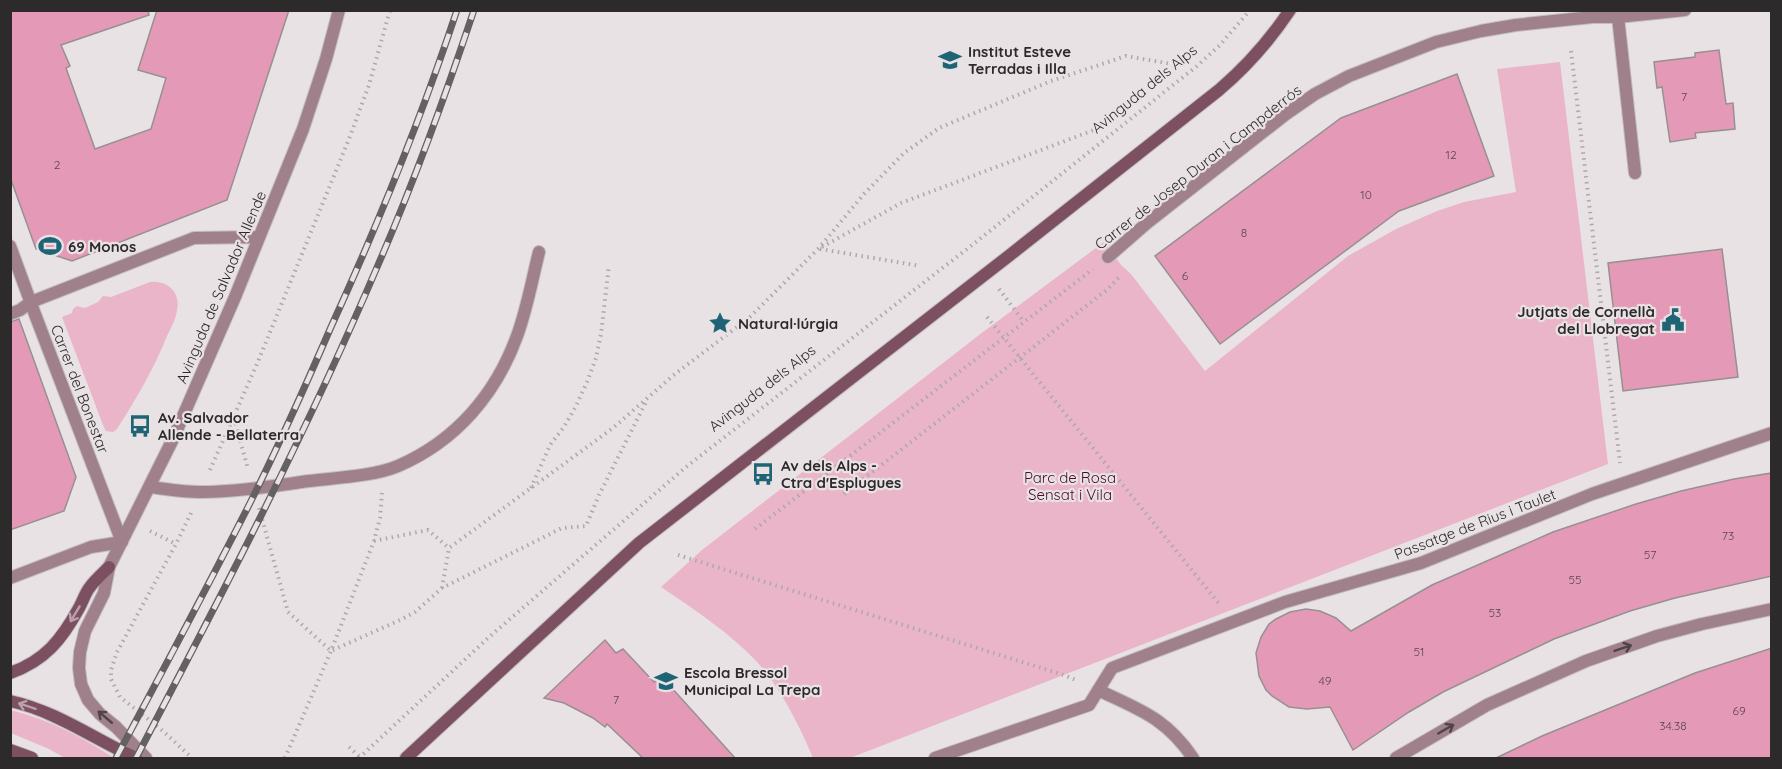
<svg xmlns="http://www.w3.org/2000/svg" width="1782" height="769" viewBox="0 0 1782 769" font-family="Quicksand,sans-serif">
<rect width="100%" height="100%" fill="#e9e2e4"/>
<path fill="#eab5c9" d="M1560 62 1608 464 850 758H813C801 729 780 687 758 663 730 633 695 610 661 587L702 550 983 332 1104 242 1122 266 1131 274 1205 371 1348 256 1396 229 1437 211 1464 202 1516 192 1497 69Z
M150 282C167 280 181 292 177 310 176 319 171 328 167 336 154 369 136 399 117 429L113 432 106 431 103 425 62 317 72 313 73 309 77 306 85 308 98 302 103 296 111 297Z
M10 710C48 719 82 737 114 758H65L49 749 11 733Z"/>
<path fill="#e49ab6" stroke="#979092" stroke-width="1.5" d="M10 10H148L149 15 61 45 70 66 66 68 95 149 151 129 166 78 138 70 157 10H289L227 200 72 261 36 249 10 177Z
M1719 50 1726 104 1733 103 1735 129 1695 133 1696 138 1670 142 1662 87 1657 88 1654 62 1695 57V53Z
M1457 74 1494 176 1399 211 1220 344 1155 256 1341 118Z
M1722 249 1738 377 1623 391 1608 263Z
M19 319 76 477 64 511 10 530V322Z
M1772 473V576L1675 598 1630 611 1554 639 1443 692 1409 712 1353 750 1330 707 1307 709 1289 707 1272 696 1266 690 1259 676 1256 653 1261 637 1269 624 1276 619 1290 612 1306 609 1320 611 1336 618 1351 631 1432 585 1553 532 1636 504 1681 491 1734 479Z
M605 640 616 653 623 649 654 682 661 676 736 759H644L607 724 605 727 593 718 564 703 544 698Z
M1772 648V759H1494L1542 736 1695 673Z"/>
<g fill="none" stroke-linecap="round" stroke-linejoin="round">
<g stroke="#c3bdbf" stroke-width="14">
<path id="lane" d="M1618 17 1635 173
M1108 257 1147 223 1286 114 1315 94 1349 76 1436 42 1481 31 1516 25 1573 19 1593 17H1618L1685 10
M150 487C167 489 183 492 200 492 236 492 273 486 309 481 334 478 375 476 398 466 456 441 496 394 517 336 527 309 532 280 539 252"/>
</g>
<g stroke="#c3bdbf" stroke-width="14">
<path id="street" d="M10 246 36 317 122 542
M10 314 20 310 31 302 194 238 259 237
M10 578 91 547 122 542
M1098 690C1140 710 1166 718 1193 758
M146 758 116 727 100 714 88 700 81 684 79 668 80 652 85 631 104 593 109 567 173 439 235 297 303 129 326 59 339 10
M935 758 1089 705 1112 668 1285 602 1421 563 1592 494 1772 433
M1396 758 1487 705 1586 661 1657 636 1702 624 1772 609"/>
</g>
<g stroke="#c3bdbf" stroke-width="14">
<path id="secondary" d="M10 673C45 661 62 639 79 608 83 601 85 593 90 587 95 580 103 573 109 567
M10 701C56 711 94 739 136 758
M10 750 32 758
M406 758 639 543 1010 255 1219 90C1246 67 1270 40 1290 10"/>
</g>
<path stroke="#aea8aa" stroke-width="4" stroke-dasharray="1.5 4.5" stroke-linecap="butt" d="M1571 51 1620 463
M822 247 901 203 1094 130
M820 249 920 266
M999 289 1024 322
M987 317 1220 605
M234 418 248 469
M210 470 257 364 349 139 369 85 390 10
M531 488 550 445 564 427 576 406 587 382 596 358 601 334 609 265
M844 494 1108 289 1120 276
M259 508 288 612 331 651 400 620 415 612 442 588 562 528 586 526 599 495 647 400
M191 513 176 544 117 652 111 670V679L120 697 163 731 192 758
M755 529 1093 269
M150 531 176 544
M374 541 428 530 449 548
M678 555 1064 675 1078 681
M442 588 449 548 613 428 675 374 749 318 819 248 864 194 904 153 939 128 1051 81 1126 56 1177 65
M349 747 361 758
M285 758 331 651 374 541 380 518 382 493
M359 758 488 638 686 467 976 242 1197 66 1220 45 1250 10"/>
<use href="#lane" stroke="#a0808b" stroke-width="12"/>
<use href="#street" stroke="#a0808b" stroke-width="12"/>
<use href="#secondary" stroke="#7c5061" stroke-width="12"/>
<g stroke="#656162" stroke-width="7">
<path id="rail" d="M116 758C161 674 206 590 249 505 278 447 305 387 331 327 378 224 421 119 457 10
M136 758C221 596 306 434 378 265 414 182 445 97 474 10"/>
</g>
<use href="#rail" stroke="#e9e2e4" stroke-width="4.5" stroke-dasharray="14" stroke-linecap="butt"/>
</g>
<defs><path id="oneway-shaft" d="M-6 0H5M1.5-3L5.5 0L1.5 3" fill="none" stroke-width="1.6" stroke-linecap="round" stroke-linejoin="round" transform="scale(1.5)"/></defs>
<g stroke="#b8a0a9">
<use href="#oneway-shaft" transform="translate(75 614) rotate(121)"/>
<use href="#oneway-shaft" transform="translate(27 706) rotate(-162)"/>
</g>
<g stroke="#504448">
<use href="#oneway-shaft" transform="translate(1623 648) rotate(-19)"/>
<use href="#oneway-shaft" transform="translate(105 717) rotate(-140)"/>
<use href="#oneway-shaft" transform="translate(1446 729) rotate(-30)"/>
</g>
<defs>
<g id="school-bare" transform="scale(1.8)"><path d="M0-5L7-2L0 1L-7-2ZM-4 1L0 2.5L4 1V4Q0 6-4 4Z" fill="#1f6475" stroke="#e9e2e4" stroke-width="2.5" paint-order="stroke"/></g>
<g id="stadium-bare" transform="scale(1.8)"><path d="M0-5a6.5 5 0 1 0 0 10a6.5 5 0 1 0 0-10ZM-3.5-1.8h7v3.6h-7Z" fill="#1f6475" stroke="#e9e2e4" stroke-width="2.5" paint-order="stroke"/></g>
<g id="civic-bare" transform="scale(1.8)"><path d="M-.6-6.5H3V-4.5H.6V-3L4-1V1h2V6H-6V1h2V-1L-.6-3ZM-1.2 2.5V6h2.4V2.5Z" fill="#1f6475" stroke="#e9e2e4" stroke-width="2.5" paint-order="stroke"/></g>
<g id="sight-bare" transform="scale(1.8)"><path d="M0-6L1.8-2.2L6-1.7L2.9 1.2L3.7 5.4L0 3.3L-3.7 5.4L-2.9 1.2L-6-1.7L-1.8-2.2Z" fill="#1f6475" stroke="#e9e2e4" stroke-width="2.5" paint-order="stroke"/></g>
<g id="bus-bare" transform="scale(1.8)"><path d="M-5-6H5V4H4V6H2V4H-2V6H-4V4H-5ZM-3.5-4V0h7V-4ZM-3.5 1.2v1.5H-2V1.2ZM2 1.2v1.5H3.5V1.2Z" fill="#1f6475" stroke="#e9e2e4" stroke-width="2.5" paint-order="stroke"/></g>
</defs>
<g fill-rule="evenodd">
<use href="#school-bare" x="950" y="60"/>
<use href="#stadium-bare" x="50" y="246"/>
<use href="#civic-bare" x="1673" y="320"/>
<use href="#sight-bare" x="720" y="323"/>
<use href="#bus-bare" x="140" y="426"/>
<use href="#bus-bare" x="763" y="474"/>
<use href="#school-bare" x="666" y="681"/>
</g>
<g text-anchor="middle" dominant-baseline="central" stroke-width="4.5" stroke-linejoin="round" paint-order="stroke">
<g font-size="12" fill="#5b464e">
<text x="1684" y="96">7</text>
<text x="1451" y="154">12</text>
<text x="57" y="164">2</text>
<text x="1366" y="194">10</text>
<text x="1244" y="232">8</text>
<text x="1185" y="275">6</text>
<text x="1728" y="535">73</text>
<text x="1650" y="554">57</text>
<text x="1575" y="579">55</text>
<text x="1495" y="612">53</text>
<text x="1419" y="651">51</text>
<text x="1325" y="680">49</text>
<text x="616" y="699">7</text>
<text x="1739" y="710">69</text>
<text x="1673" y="725">34.38</text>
</g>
<g font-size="15" font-weight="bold" fill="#2d2a2b" stroke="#e9e2e4" text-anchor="start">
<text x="968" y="51">Institut Esteve<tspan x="968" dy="17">Terradas i Illa</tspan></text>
<text x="68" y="246">69 Monos</text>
<text x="1655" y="311" text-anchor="end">Jutjats de Cornellà<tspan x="1655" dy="17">del Llobregat</tspan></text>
<text x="738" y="323">Natural·lúrgia</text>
<text x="158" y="417">Av. Salvador<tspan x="158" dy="17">Allende - Bellaterra</tspan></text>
<text x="781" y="465">Av dels Alps -<tspan x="781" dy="17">Ctra d'Esplugues</tspan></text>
<text x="684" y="672">Escola Bressol<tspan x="684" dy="17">Municipal La Trepa</tspan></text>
</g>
<g font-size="15" fill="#2d2a2b" stroke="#e9e2e4">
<text transform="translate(1144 89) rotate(-39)">Avinguda dels Alps</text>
<text transform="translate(1198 167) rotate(-38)">Carrer de Josep Duran i Campderrós</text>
<text transform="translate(221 287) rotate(-67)">Avinguda de Salvador Allende</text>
<text transform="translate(762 388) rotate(-38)">Avinguda dels Alps</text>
<text transform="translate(80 389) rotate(69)">Carrer del Bonestar</text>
<text transform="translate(1475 524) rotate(-21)">Passatge de Rius i Taulet</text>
</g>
<g font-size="15" fill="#4b0b2c" stroke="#e9e2e4">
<text x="1070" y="477">Parc de Rosa<tspan x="1070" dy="17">Sensat i Vila</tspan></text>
</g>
</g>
<rect width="1782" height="769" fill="none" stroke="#2d2a2b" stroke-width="24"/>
</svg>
